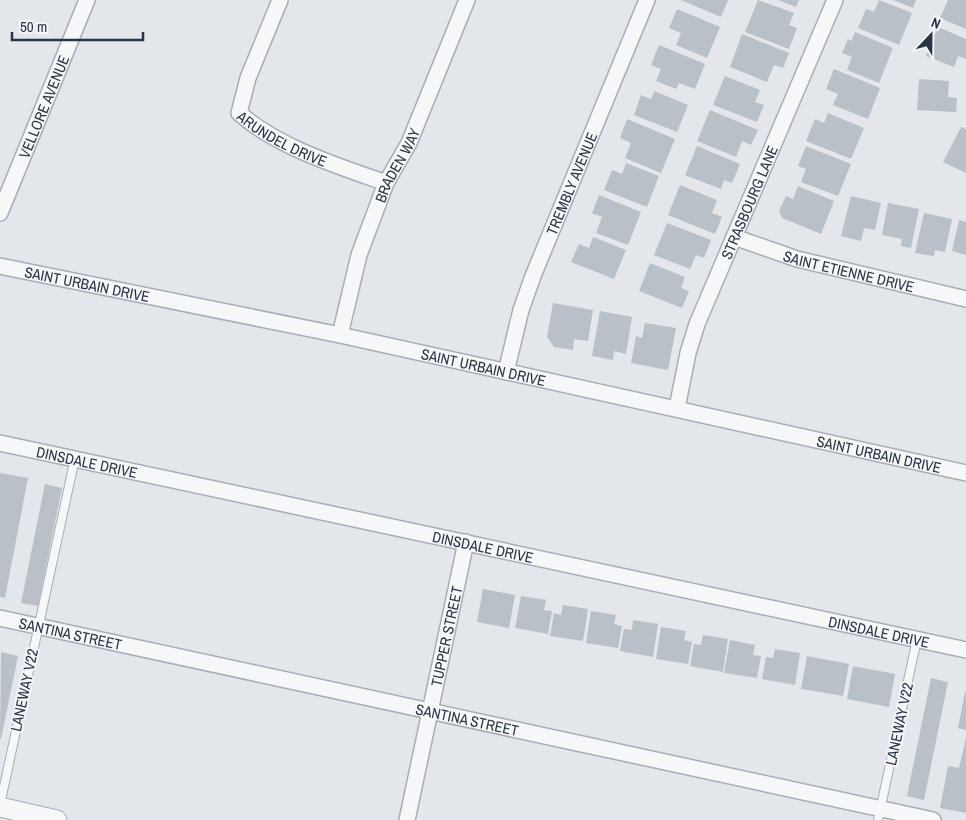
<svg xmlns="http://www.w3.org/2000/svg" width="966" height="820" viewBox="0 0 966 820" font-family="'Archivo Narrow',sans-serif">
<rect width="100%" height="100%" fill="#e3e6eb"/>
<path fill="#bac0c8" d="M681 0H728L721 17Z
M758 0 794 13 789 25 797 28 789 49 745 32Z
M778 0H799L796 7Z
M879 0 912 13 899 45 858 28 866 9 874 12Z
M893 0H916L913 8Z
M948 0H966V29L940 18Z
M677 9 720 27 707 58 676 45 681 33 669 28Z
M938 27 966 39V59L958 56 954 67 926 56Z
M855 32 893 48 879 83 847 70 852 57 842 53 848 39 851 41Z
M742 34 789 53 783 68 774 65 767 82 730 67Z
M659 45 705 64 695 89 679 83 676 89 656 81 661 69 651 65Z
M834 69 880 88 868 119 833 105 838 94 826 89Z
M725 76 760 90 755 102 764 105 757 122 713 105Z
M919 79 949 81 948 97 957 98 956 112 917 110Z
M654 91 688 105 677 132 634 115 641 95 651 99Z
M710 110 758 130 751 145 742 141 736 157 697 141Z
M828 113 864 128 851 159 806 141 815 119 824 123Z
M627 119 675 139 661 173 625 158 631 143 620 138Z
M961 127 966 129V173L943 162Z
M697 146 740 164 732 183 724 180 721 189 685 175Z
M806 146 851 164 838 196 801 182 806 169 798 166Z
M626 163 659 176 647 207 604 190 612 170 622 174Z
M680 185 717 200 712 213 722 217 715 234 668 215Z
M798 186 834 201 821 234 782 218 779 211 786 196 793 199Z
M599 195 641 212 628 245 596 233 602 217 592 213Z
M851 196 881 203 875 230 864 228 861 241 841 236Z
M888 203 919 209 911 248 901 246 902 239 882 235Z
M924 213 952 219 945 252 935 250 934 256 915 253Z
M959 220 966 222V255L952 251Z
M667 223 711 240 704 258 696 255 690 269 654 255Z
M593 237 626 250 614 279 571 262 579 244 589 248Z
M650 263 685 277 681 288 689 291 682 308 639 291Z
M553 303 593 310 588 341 574 339 573 350 554 347 547 337Z
M600 311 632 317 626 354 614 351 613 360 592 356Z
M645 323 676 328 668 370 631 363 636 336 642 338Z
M0 473 28 478 5 598 0 597Z
M45 484 62 488 38 606 21 603Z
M483 589 515 595 509 628 477 622Z
M521 596 546 600 544 610 552 611 548 634 515 628Z
M563 605 588 609 583 641 550 636 554 613 561 615Z
M591 611 616 615 614 624 622 626 618 648 586 643Z
M633 620 658 624 653 657 620 651 624 629 632 630Z
M661 627 686 631 684 640 692 642 688 664 656 659Z
M703 635 728 639 723 672 690 666 694 644 701 645Z
M730 640 755 645 753 655 761 656 757 678 724 673Z
M775 649 800 653 795 685 762 679 766 657 773 658Z
M1 652 18 656 1 739H0Z
M807 656 849 664 843 696 801 689Z
M853 666 895 674 889 707 847 699Z
M931 678 948 682 924 800 907 796Z
M965 692H966V730L958 728Z
M966 738V813L940 808 948 766 959 768Z"/>
<g fill="none" stroke-linecap="round" stroke-linejoin="round">
<g stroke="#a8adb5" stroke-width="10">
<path id="service" d="M0 805 75 458
M878 820 917 639"/>
</g>
<g stroke="#a8adb5" stroke-width="18">
<g id="minor">
<path id="s1" d="M280 0 248 78 239 113C277 147 338 166 386 183"/>
<path id="s2" d="M0 213 87 0"/>
<path id="s3" d="M734 237 797 259 966 299"/>
<path id="s4" d="M0 266 340 335 966 473"/>
<path id="s5" d="M340 335 359 255 386 183 409 143 467 0"/>
<path id="s6" d="M506 372 521 310 533 276 647 0"/>
<path id="s7" d="M677 408 688 353 697 324 835 0"/>
<path id="s8" d="M0 443 966 650"/>
<path id="s9" d="M0 618 933 820"/>
<path id="s10" d="M407 820 466 542"/>
</g>
</g>
<g stroke="#a8adb5" stroke-width="21">
<path id="tertiary" d="M0 807 57 820"/>
</g>
<use href="#service" stroke="#f6f7f9" stroke-width="8"/>
<use href="#minor" stroke="#f6f7f9" stroke-width="15"/>
<use href="#tertiary" stroke="#f6f7f9" stroke-width="19"/>
</g>
<g text-anchor="middle" dominant-baseline="central" stroke-width="4" stroke-linejoin="round" paint-order="stroke">
<g font-size="15" fill="#2b3443" stroke="#f3f5f8">
<text stroke="none"><textPath href="#s2" startOffset="115">VELLORE AVENUE</textPath></text>
<text stroke="none"><textPath href="#s1" startOffset="171">ARUNDEL DRIVE</textPath></text>
<text stroke="none"><textPath href="#s5" startOffset="180">BRADEN WAY</textPath></text>
<text stroke="none"><textPath href="#s6" startOffset="200">TREMBLY AVENUE</textPath></text>
<text stroke="none"><textPath href="#s7" startOffset="219">STRASBOURG LANE</textPath></text>
<text stroke="none"><textPath href="#s3" startOffset="120">SAINT ETIENNE DRIVE</textPath></text>
<text stroke="none"><textPath href="#s4" startOffset="89">SAINT URBAIN DRIVE</textPath></text>
<text stroke="none"><textPath href="#s4" startOffset="494">SAINT URBAIN DRIVE</textPath></text>
<text stroke="none"><textPath href="#s4" startOffset="899">SAINT URBAIN DRIVE</textPath></text>
<text stroke="none"><textPath href="#s8" startOffset="89">DINSDALE DRIVE</textPath></text>
<text stroke="none"><textPath href="#s8" startOffset="494">DINSDALE DRIVE</textPath></text>
<text stroke="none"><textPath href="#s8" startOffset="899">DINSDALE DRIVE</textPath></text>
<text stroke="none"><textPath href="#s9" startOffset="72">SANTINA STREET</textPath></text>
<text stroke="none"><textPath href="#s10" startOffset="188">TUPPER STREET</textPath></text>
<text transform="translate(24 690) rotate(-78)">LANEWAY V22</text>
<text stroke="none"><textPath href="#s9" startOffset="478">SANTINA STREET</textPath></text>
<text transform="translate(899 724) rotate(-78)">LANEWAY V22</text>
</g>
</g>
<g transform="translate(931 35) rotate(22)" stroke="#f3f5f8" stroke-width="4" paint-order="stroke">
<path d="M0-4L9 19L0 12L-9 19Z" fill="#2b3443"/>
<text y="-8" font-size="14" font-weight="bold" text-anchor="middle" fill="#2b3443">N</text>
</g>
<path d="M12 32v8h131v-8" fill="none" stroke="#2b3443" stroke-width="2.5"/>
<text x="20" y="32" font-size="15" fill="#2b3443" stroke="#f3f5f8" stroke-width="4" paint-order="stroke">50 m</text>
</svg>
